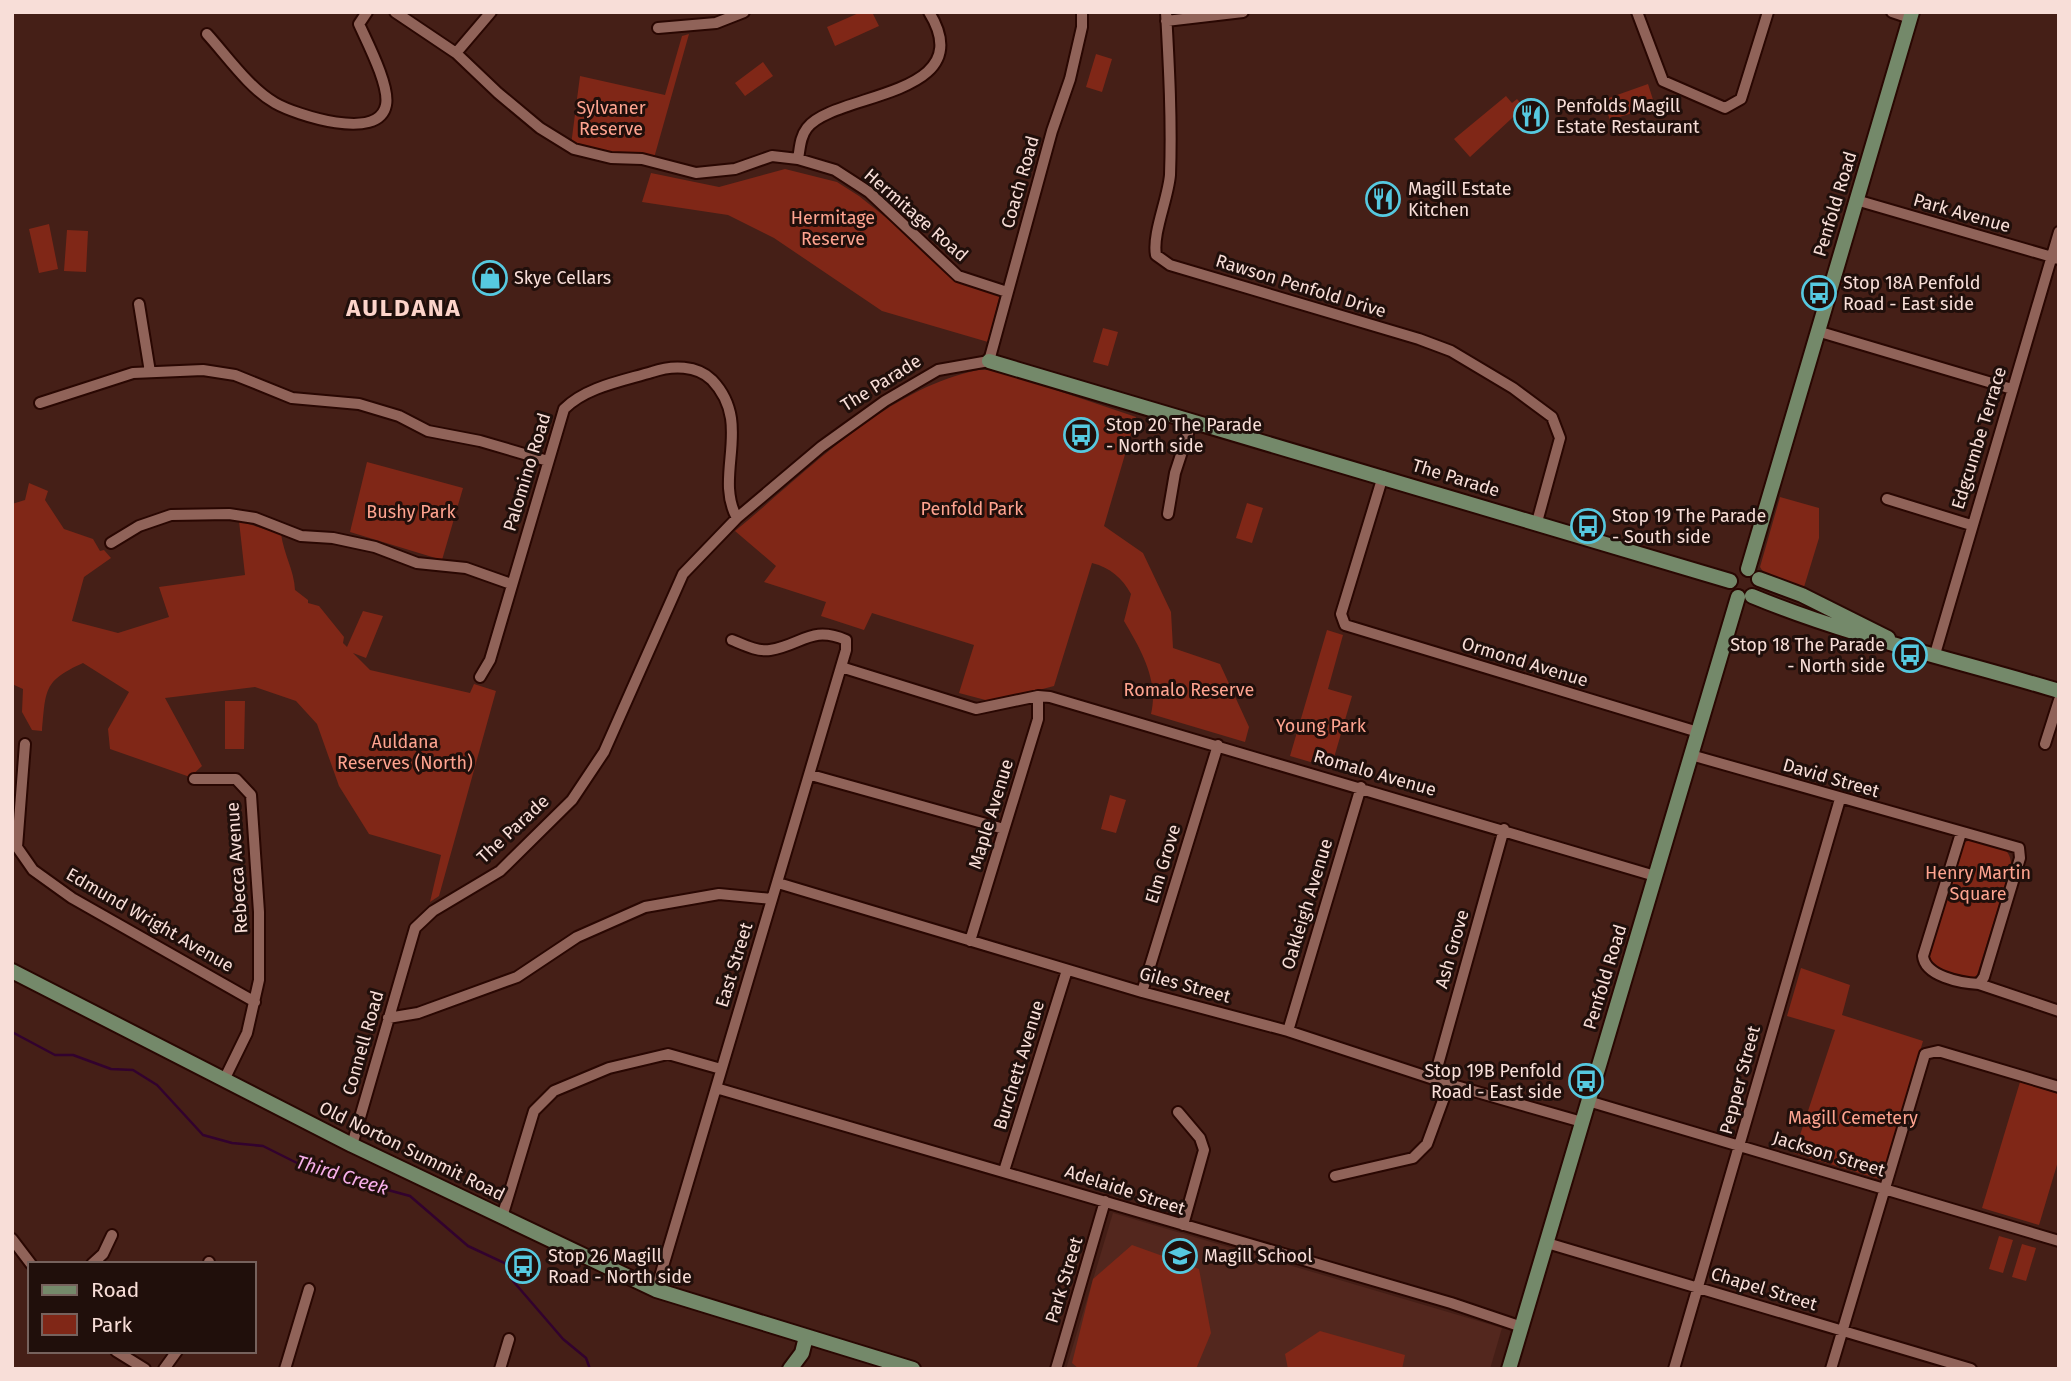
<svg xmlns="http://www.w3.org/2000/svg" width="2071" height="1381" viewBox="0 0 2071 1381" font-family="'Fira Sans',sans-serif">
<rect width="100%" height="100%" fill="#451f17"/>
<path fill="#53271e" d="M1113 1213 1502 1328 1490 1369H1066Z"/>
<path fill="#802717" d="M861 12H872L879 26 835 46 827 27Z
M689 34 654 158 597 154 571 145 580 76 665 95 682 36Z
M1096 54 1112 59 1102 92 1086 87Z
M763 62 773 76 745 96 735 83Z
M1648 84 1655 106 1610 120 1603 100Z
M1506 96 1512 103 1517 99 1524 107 1470 157 1454 139Z
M785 169 837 182 859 196 919 244 958 281 1000 294 988 342 882 311 774 238 728 215 642 202 651 173 719 187Z
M49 224 58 269 39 273 29 229Z
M67 230 88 231 86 272 64 271Z
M1103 328 1118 332 1108 366 1093 362Z
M978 370H997L1136 417 1104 526 1143 553 1171 612 1173 648 1220 664 1249 727 1245 742 1151 714C1159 680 1141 650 1124 621L1131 594C1122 578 1111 568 1092 563L1054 686 993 702 959 693 974 645 872 613 864 630 821 616 826 602 764 582 776 566 735 531C807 472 885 389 978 370Z
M367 462 463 488 442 560 350 532Z
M29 483 48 491 45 500 64 529 93 539 100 551 104 550 111 558 84 577 72 621 118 633 169 617 159 587 245 575 239 521 281 534C284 555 294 570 295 590L308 600V603L319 606 344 637 343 643 347 647 363 611 383 616 366 658 353 653 370 670 470 693 474 684 496 691 439 896 430 902 441 855 369 834 339 786 317 724 296 701 255 687 165 698 202 766 190 777 110 749 108 729 129 692 83 663C43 681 46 690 42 731L32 730 22 712 23 689 12 684V504L25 500Z
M1780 497 1819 508V538L1804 587 1765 575 1760 567Z
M1247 503 1263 508 1252 543 1236 538Z
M1327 630 1343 635 1328 689 1352 696 1331 768 1290 756Z
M225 701H245L244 749H225Z
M1110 795 1126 800 1116 833 1101 829Z
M1974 838C1991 844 2012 844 2011 866L1977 975 1973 978 1933 968 1928 956 1961 844Z
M1801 968 1850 985 1842 1015 1923 1041 1882 1180 1794 1153 1835 1030 1787 1016Z
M2020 1082 2059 1094V1158L2039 1225 1982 1208Z
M1999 1236 2013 1240 2003 1273 1989 1269Z
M2022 1244 2036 1248 2026 1281 2012 1277Z
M1132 1245 1199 1269 1211 1333 1196 1369H1079L1072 1363 1093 1279Z
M1320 1331 1405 1355 1402 1369H1288L1285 1354Z"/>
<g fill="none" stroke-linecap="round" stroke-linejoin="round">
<path stroke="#32022e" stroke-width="2.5" d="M12 1032 55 1055H73L111 1069 133 1070 157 1085 203 1135 232 1143 263 1146 307 1168 410 1196 468 1246 513 1267V1281L563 1339 586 1358 590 1369"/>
<g stroke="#290702" stroke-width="14">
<path id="minor" d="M395 12 456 53 498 93 540 128 574 149 611 158 642 159 696 173 735 169 772 156 798 159 835 170 869 192 958 276 1007 292
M1166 12C1169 66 1172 122 1170 175 1168 199 1152 234 1156 255L1170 265 1419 339 1451 351 1513 388 1552 417 1560 438 1537 522
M1637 12 1663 81 1725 108 1741 99 1768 12
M1892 12 1910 18
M1166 21 1243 12
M658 28 716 23 744 12
M207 34C227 56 249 88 275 103 296 115 379 142 386 105 390 86 367 42 359 24L367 12
M456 53 491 12
M798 159C800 148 800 137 807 128 834 92 982 98 929 12
M1856 200 2059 259
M139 304 150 372
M1817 331 2012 389
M40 403 133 373 203 370 235 375 292 398 359 404 399 416 428 431 480 441 548 461
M1383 476 1341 614 1345 625 1698 732
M1887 499 1971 525
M1168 514 1175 473 1192 421
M111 543 139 526 171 515 229 514 255 518 301 536 333 538 375 547 417 563 466 568 511 584
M1935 654 2059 232
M841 667 976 709 1038 696 1050 697 1655 876
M480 677 490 660 564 409C586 387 622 381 652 372 672 365 697 365 712 380 754 424 713 475 737 518
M25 744 17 847 33 870 72 898 255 1002
M2045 744 2059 700
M1691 755 2019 848 2020 858 1984 977 1979 984C1960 983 1925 976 1923 956L1961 833
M811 775 1004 829
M194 779H236L251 795 259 912V980L247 1033 224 1080
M778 883 1142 992 1288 1031 1449 1084 1582 1122
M970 941 1038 719V696
M1979 984 2059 1011
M1142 992 1218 745
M388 1018 418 1013 517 977 577 937 645 907 719 894 772 899
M1288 1031 1361 787
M1434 1079 1504 829
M716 1088 1451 1303 1522 1327
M1588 1101 2059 1241
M1178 1112 1200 1138 1204 1150 1183 1225
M352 1145 415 928 433 911 500 871 572 800 604 752 683 574 737 518 821 447 885 401 938 370 989 361 1052 131 1070 79 1082 27V12
M1004 1171 1067 970
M1335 1176 1413 1158 1427 1144 1449 1084
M502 1217 534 1111 554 1091 609 1068 668 1054 721 1069
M12 1239 31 1264
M1547 1243 1971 1369
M92 1264 103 1254 112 1235
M209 1264V1262
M656 1290 846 650V640C811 625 802 645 770 650 758 652 744 645 732 640
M116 1351 145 1369
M164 1369 177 1351
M285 1369 309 1289
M500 1369 509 1339
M1056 1369 1105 1201
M1674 1369 1840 799
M1831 1369 1925 1054 1938 1051 2059 1087"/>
</g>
<g stroke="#290702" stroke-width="18">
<path id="major" d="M989 361 1730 581
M1748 569 1912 12
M1759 579 1802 595 1888 638
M1752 596C1851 637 1956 660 2059 691
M12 971 352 1145 656 1290 913 1369
M790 1369 802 1353 806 1337
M1509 1369 1738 597"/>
</g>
<use href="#minor" stroke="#906359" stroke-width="10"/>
<use href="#major" stroke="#74896a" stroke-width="14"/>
</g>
<defs>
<g id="restaurant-ring" transform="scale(1.75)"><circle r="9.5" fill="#200f0b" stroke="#56c9e0" stroke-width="1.5"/><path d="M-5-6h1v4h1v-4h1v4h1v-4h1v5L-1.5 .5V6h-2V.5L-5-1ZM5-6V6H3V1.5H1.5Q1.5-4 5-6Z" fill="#56c9e0"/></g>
<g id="shop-ring" transform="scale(1.75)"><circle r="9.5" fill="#200f0b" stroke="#56c9e0" stroke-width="1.5"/><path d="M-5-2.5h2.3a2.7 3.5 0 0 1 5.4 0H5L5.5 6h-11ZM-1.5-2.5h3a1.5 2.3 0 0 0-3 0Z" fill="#56c9e0"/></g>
<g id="bus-ring" transform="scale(1.75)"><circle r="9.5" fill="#200f0b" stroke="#56c9e0" stroke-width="1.5"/><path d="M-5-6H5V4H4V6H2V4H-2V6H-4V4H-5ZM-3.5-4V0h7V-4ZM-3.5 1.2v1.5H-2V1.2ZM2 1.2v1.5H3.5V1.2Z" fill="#56c9e0"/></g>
<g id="school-ring" transform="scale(1.75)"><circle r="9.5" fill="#200f0b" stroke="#56c9e0" stroke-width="1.5"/><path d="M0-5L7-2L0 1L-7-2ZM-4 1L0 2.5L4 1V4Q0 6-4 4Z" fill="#56c9e0"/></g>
</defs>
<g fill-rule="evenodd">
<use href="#restaurant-ring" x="1531" y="116"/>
<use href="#restaurant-ring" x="1383" y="199"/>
<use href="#shop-ring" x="490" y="278"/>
<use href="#bus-ring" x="1819" y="293"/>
<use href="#bus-ring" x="1081" y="435"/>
<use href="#bus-ring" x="1588" y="526"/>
<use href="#bus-ring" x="1910" y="655"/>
<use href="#bus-ring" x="1586" y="1081"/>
<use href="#school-ring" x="1180" y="1256"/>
<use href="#bus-ring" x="523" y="1266"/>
</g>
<g text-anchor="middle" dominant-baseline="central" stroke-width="6" stroke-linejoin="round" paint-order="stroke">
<g font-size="18" fill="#f8ded8" stroke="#200f0b" text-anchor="start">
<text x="1556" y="106">Penfolds Magill<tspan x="1556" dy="21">Estate Restaurant</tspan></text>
<text x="1408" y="189">Magill Estate<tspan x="1408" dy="21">Kitchen</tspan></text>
<text x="514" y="278">Skye Cellars</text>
<text x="1843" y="283">Stop 18A Penfold<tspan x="1843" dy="21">Road - East side</tspan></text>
<text x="1106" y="425">Stop 20 The Parade<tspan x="1106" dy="21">- North side</tspan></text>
<text x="1612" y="516">Stop 19 The Parade<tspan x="1612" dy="21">- South side</tspan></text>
<text x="1885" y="645" text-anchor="end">Stop 18 The Parade<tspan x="1885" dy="21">- North side</tspan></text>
<text x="1562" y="1071" text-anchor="end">Stop 19B Penfold<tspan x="1562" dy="21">Road - East side</tspan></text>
<text x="548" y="1256">Stop 26 Magill<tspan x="548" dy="21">Road - North side</tspan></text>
<text x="1204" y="1256">Magill School</text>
</g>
<g font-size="18" fill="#ffa490" stroke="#200f0b">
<text x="611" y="108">Sylvaner<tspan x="611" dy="21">Reserve</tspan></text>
<text x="833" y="218">Hermitage<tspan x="833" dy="21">Reserve</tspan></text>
<text x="972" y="509">Penfold Park</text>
<text x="411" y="512">Bushy Park</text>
<text x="1189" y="690">Romalo Reserve</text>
<text x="1321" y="726">Young Park</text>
<text x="405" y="742">Auldana<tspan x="405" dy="21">Reserves (North)</tspan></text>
<text x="1978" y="873">Henry Martin<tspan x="1978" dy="21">Square</tspan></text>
<text x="1853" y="1118">Magill Cemetery</text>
</g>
<g font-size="18" fill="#f8ded8" stroke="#200f0b">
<text transform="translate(1020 182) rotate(-74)">Coach Road</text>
<text transform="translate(1835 204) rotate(-73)">Penfold Road</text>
<text transform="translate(1962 213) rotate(16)">Park Avenue</text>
<text transform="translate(916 215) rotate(41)">Hermitage Road</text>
<text transform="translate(1301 286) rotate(17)">Rawson Penfold Drive</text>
<text transform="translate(881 383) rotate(-32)">The Parade</text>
<text transform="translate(1979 438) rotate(-73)">Edgcumbe Terrace</text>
<text transform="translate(527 472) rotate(-73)">Palomino Road</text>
<text transform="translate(1456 478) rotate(17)">The Parade</text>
<text transform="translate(1525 662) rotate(17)">Ormond Avenue</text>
<text transform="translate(1375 773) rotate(16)">Romalo Avenue</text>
<text transform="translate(1831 778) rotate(16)">David Street</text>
<text transform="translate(991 814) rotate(-73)">Maple Avenue</text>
<text transform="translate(513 829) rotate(-43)">The Parade</text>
<text transform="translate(1163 864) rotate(-73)">Elm Grove</text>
<text transform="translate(237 868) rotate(-94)">Rebecca Avenue</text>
<text transform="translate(1307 904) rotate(-73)">Oakleigh Avenue</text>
<text transform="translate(150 920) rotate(30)">Edmund Wright Avenue</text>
<text transform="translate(1452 949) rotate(-74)">Ash Grove</text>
<text transform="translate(734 965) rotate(-73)">East Street</text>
<text transform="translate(1605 977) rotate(-73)">Penfold Road</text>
<text transform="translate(1185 985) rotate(15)">Giles Street</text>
<text transform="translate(363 1043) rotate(-74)">Connell Road</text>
<text transform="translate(1019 1065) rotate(-73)">Burchett Avenue</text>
<text transform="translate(1740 1080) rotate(-75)">Pepper Street</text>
<text transform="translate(412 1151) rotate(26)">Old Norton Summit Road</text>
<text transform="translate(1829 1154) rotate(17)">Jackson Street</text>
<text transform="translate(1125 1190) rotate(18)">Adelaide Street</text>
<text transform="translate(1064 1280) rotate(-73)">Park Street</text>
<text transform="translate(1764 1289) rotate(17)">Chapel Street</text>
</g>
<g font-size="19" font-style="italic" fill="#f7afea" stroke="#200f0b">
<text transform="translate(342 1175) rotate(17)">Third Creek</text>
</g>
<g font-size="24" font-weight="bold" letter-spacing="2" fill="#fdd4ca" stroke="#200f0b">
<text x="404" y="308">AULDANA</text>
</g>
</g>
<rect width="2071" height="1381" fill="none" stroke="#f8ded8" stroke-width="28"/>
<rect x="28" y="1262" width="228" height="91" fill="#200f0b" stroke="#76625d" stroke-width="2"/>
<rect x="42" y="1285" width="35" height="10" fill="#74896a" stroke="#76625d" stroke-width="2"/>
<text x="91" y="1297" font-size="21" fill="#f8ded8">Road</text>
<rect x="42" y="1314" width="35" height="21" fill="#802717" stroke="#76625d" stroke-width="2"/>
<text x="91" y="1332" font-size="21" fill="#f8ded8">Park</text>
</svg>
